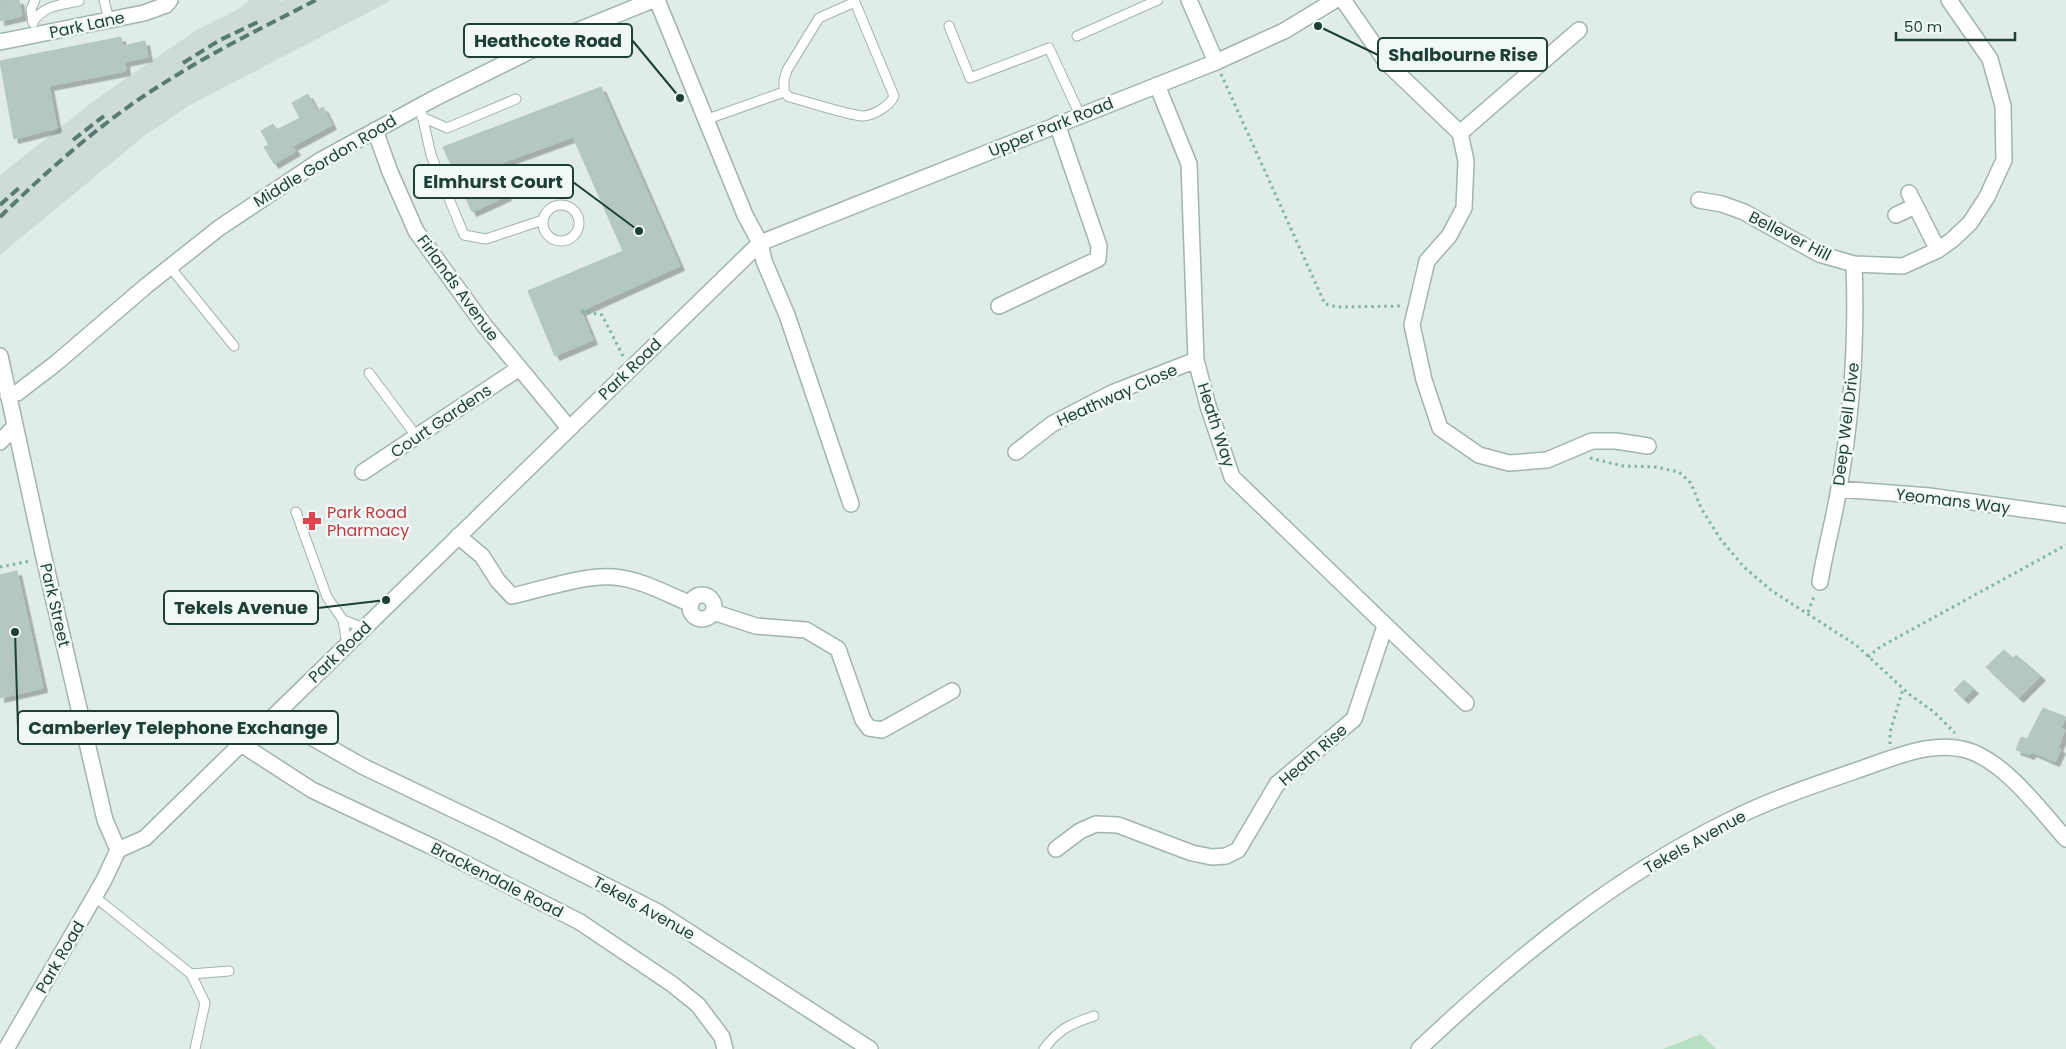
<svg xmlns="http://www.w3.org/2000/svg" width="2066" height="1049" viewBox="0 0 2066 1049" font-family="Poppins,sans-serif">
<defs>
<filter id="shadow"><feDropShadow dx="4.5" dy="4.5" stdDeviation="0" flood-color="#0004"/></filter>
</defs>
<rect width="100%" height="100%" fill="#dfece7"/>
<path fill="#cddcd6" d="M250 0H279L280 2 284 0H392L190 105 144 136 0 255V175L95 100 198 29 237 10Z"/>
<path fill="#b5e0c3" d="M1701 1034 1716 1049H1663Z"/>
<path fill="#b4c7c0" stroke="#b1c7bf" filter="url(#shadow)" d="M0 0H19L22 16 0 21Z
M121 37 123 46 145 41 148 57 125 62 126 71 49 86 57 128 14 139 0 61Z
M601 87 680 266 581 311 593 340 555 356 528 291 623 251 573 137 493 166 507 196 472 212 443 147Z
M308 94 317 111 323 107 332 125 293 146 296 151 274 164 264 147 269 145 261 131 273 124 277 130 300 118 292 103Z
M17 571 43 688 0 698V575Z
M2004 650 2013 658 2016 655 2041 676 2019 698 1986 667Z
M1964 680 1974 689 1964 699 1954 690Z
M2043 708 2066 717 2061 728 2065 730 2058 748 2061 749 2055 762 2032 752 2030 755 2016 750 2021 737 2027 739Z"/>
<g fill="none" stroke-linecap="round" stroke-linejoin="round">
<g stroke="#a1b4af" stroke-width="11">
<path id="service" d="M104 0 109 20
M854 0 894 96C890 106 873 116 862 116 844 114 809 102 789 97L784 92V80L787 70 819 18 855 2
M33 22C44 5 60 5 79 1
M33 23 31 9 35 0
M949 26 970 78 1049 48 1080 115
M1077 36 1158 0
M420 106 431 155 464 235 486 239 543 220
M422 117 447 128 516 99
M705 120 784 92
M543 223a18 18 0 1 1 36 0a18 18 0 1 1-36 0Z
M170 267 234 346
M369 373 417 437
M296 512 327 597 343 620 347 645
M343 620 364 628
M95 897 191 974 229 971
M191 974 205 1003 195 1049
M1044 1049C1059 1029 1070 1024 1094 1016"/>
</g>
<g stroke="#a1b4af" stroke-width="18">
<path id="minor" d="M657 0 745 215 760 243 764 261 787 315 851 504
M1189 0 1216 62
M1343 0 1387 63 1460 133 1466 161 1464 208 1449 236 1427 261 1412 325 1424 380 1440 428 1479 455 1509 463 1547 460 1592 441H1616L1648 446
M0 42 144 13 166 5 170 0
M1157 85 1189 164 1196 360 1208 406 1232 477 1466 703
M375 130 390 172 416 231 484 325 569 428
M1460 133 1579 30
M1909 193 1938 250
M1699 200 1722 204 1744 212 1819 254 1854 264 1903 266 1938 250 1952 240 1970 223 1987 197 2004 160 2003 106 1990 59 1949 0
M1896 215 1915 206
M999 306 1098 259 1099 246 1057 124
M0 356 44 558 105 820 118 850 104 880 6 1049
M8 396 17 393 55 364 146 286 219 228 321 160 435 98 542 45 653 0
M0 442 14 427
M1016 452 1052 424 1112 393 1196 360
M363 472 518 369
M1839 489 1929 496 2066 515
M458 536 482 556 498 581 512 596C544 589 581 575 614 577 640 579 667 594 691 604
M1820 582C1825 550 1834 520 1839 488 1852 414 1857 339 1854 264
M690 607a12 12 0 1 1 24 0a12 12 0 1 1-24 0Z
M713 612 756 626 806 630 838 649 863 720 869 728 882 730 952 691
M274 716 364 767 502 833 658 912 870 1049
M241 744 312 790 437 849 580 922 672 984 698 1005 722 1037 725 1049
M1056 849 1080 831 1096 824 1118 825 1192 853 1212 857 1226 856 1238 850 1277 784 1354 719 1385 626
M1419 1049C1512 961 1615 876 1730 820 1772 799 1817 784 1861 769 1892 758 1929 742 1962 749 2002 757 2040 810 2066 839"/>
</g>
<g stroke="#a1b4af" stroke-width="18">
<path id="tertiary" d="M118 850 145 838 241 744 274 716 760 243 1216 62 1284 31 1335 0"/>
</g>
<path stroke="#7cb4a5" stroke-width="3" stroke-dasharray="2.5 4" stroke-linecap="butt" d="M1221 74 1325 304 1338 307 1403 306
M581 311 602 315 623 356
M1590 458 1623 466 1656 467 1679 472 1691 483 1701 508 1721 540 1744 567 1772 591 1856 645 1909 694 1934 712 1955 733
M0 567 31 561
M1808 612 1815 594
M1868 657 1880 647 2066 545
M1890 744V732L1903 689"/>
<use href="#service" stroke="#fff" stroke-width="9"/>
<use href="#minor" stroke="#fff" stroke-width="15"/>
<use href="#tertiary" stroke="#fff" stroke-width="15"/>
<path stroke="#587a73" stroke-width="4" stroke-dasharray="10 5" stroke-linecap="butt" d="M183 63 220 40 260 21
M73 140 104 116
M0 205 20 187
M0 217C53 165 109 116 172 78 218 49 268 25 316 0"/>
</g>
<defs>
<g id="pharmacy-bare" transform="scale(1.5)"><path d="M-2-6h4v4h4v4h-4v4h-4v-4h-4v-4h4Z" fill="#e0444e" stroke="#f0f9f5" stroke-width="2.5" paint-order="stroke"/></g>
</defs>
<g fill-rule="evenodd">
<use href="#pharmacy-bare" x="312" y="521"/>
</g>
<g text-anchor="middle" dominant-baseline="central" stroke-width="5" stroke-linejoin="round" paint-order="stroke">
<g font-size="16" fill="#1e3e38" stroke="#f0f9f5">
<text transform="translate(87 25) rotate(-12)">Park Lane</text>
<text transform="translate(1051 127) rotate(-22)">Upper Park Road</text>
<text transform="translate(325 161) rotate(-31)">Middle Gordon Road</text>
<text transform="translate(1790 236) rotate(27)">Bellever Hill</text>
<text transform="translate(458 288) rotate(54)">Firlands Avenue</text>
<text transform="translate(630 369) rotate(-44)">Park Road</text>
<text transform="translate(1117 395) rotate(-24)">Heathway Close</text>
<text transform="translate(441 421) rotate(-34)">Court Gardens</text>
<text transform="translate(1846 424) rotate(-83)">Deep Well Drive</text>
<text transform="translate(1216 425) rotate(72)">Heath Way</text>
<text transform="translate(1953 501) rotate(7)">Yeomans Way</text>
<text transform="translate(55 605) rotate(77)">Park Street</text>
<text transform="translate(340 652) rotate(-44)">Park Road</text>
<text transform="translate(1313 755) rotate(-41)">Heath Rise</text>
<text transform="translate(1695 842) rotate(-29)">Tekels Avenue</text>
<text transform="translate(497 880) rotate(27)">Brackendale Road</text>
<text transform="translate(644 908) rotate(29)">Tekels Avenue</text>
<text transform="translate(60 957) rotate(-60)">Park Road</text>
</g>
<g font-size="16" fill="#be3a42" stroke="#f0f9f5" text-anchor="start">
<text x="327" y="512">Park Road<tspan x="327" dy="18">Pharmacy</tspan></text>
</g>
</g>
<path fill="none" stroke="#1e3e38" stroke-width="2" d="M680 98L632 40M1318 26L1378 55M639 231L573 182M386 600L318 608M15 632L18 728"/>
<g fill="#1e3e38" stroke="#f0f9f5" stroke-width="2">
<circle cx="680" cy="98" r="5"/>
<circle cx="1318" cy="26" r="5"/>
<circle cx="639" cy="231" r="5"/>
<circle cx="386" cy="600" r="5"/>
<circle cx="15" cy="632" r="5"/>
</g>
<g fill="#f0f9f5" stroke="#1e3e38" stroke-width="2">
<rect x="464" y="24" width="168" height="33" rx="5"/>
<rect x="1378" y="38" width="169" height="33" rx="5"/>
<rect x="414" y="165" width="159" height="33" rx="5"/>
<rect x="164" y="591" width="154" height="33" rx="5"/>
<rect x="18" y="711" width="320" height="33" rx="5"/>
</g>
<g font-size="18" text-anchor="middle" font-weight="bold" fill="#1e3e38">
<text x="548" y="47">Heathcote Road</text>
<text x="1463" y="61">Shalbourne Rise</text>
<text x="493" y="188">Elmhurst Court</text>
<text x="241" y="614">Tekels Avenue</text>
<text x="178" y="734">Camberley Telephone Exchange</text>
</g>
<path d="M1896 32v8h119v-8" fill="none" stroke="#1e3e38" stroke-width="2.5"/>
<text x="1904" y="32" font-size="15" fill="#1e3e38" stroke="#f0f9f5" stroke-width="4" paint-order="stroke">50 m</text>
</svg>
